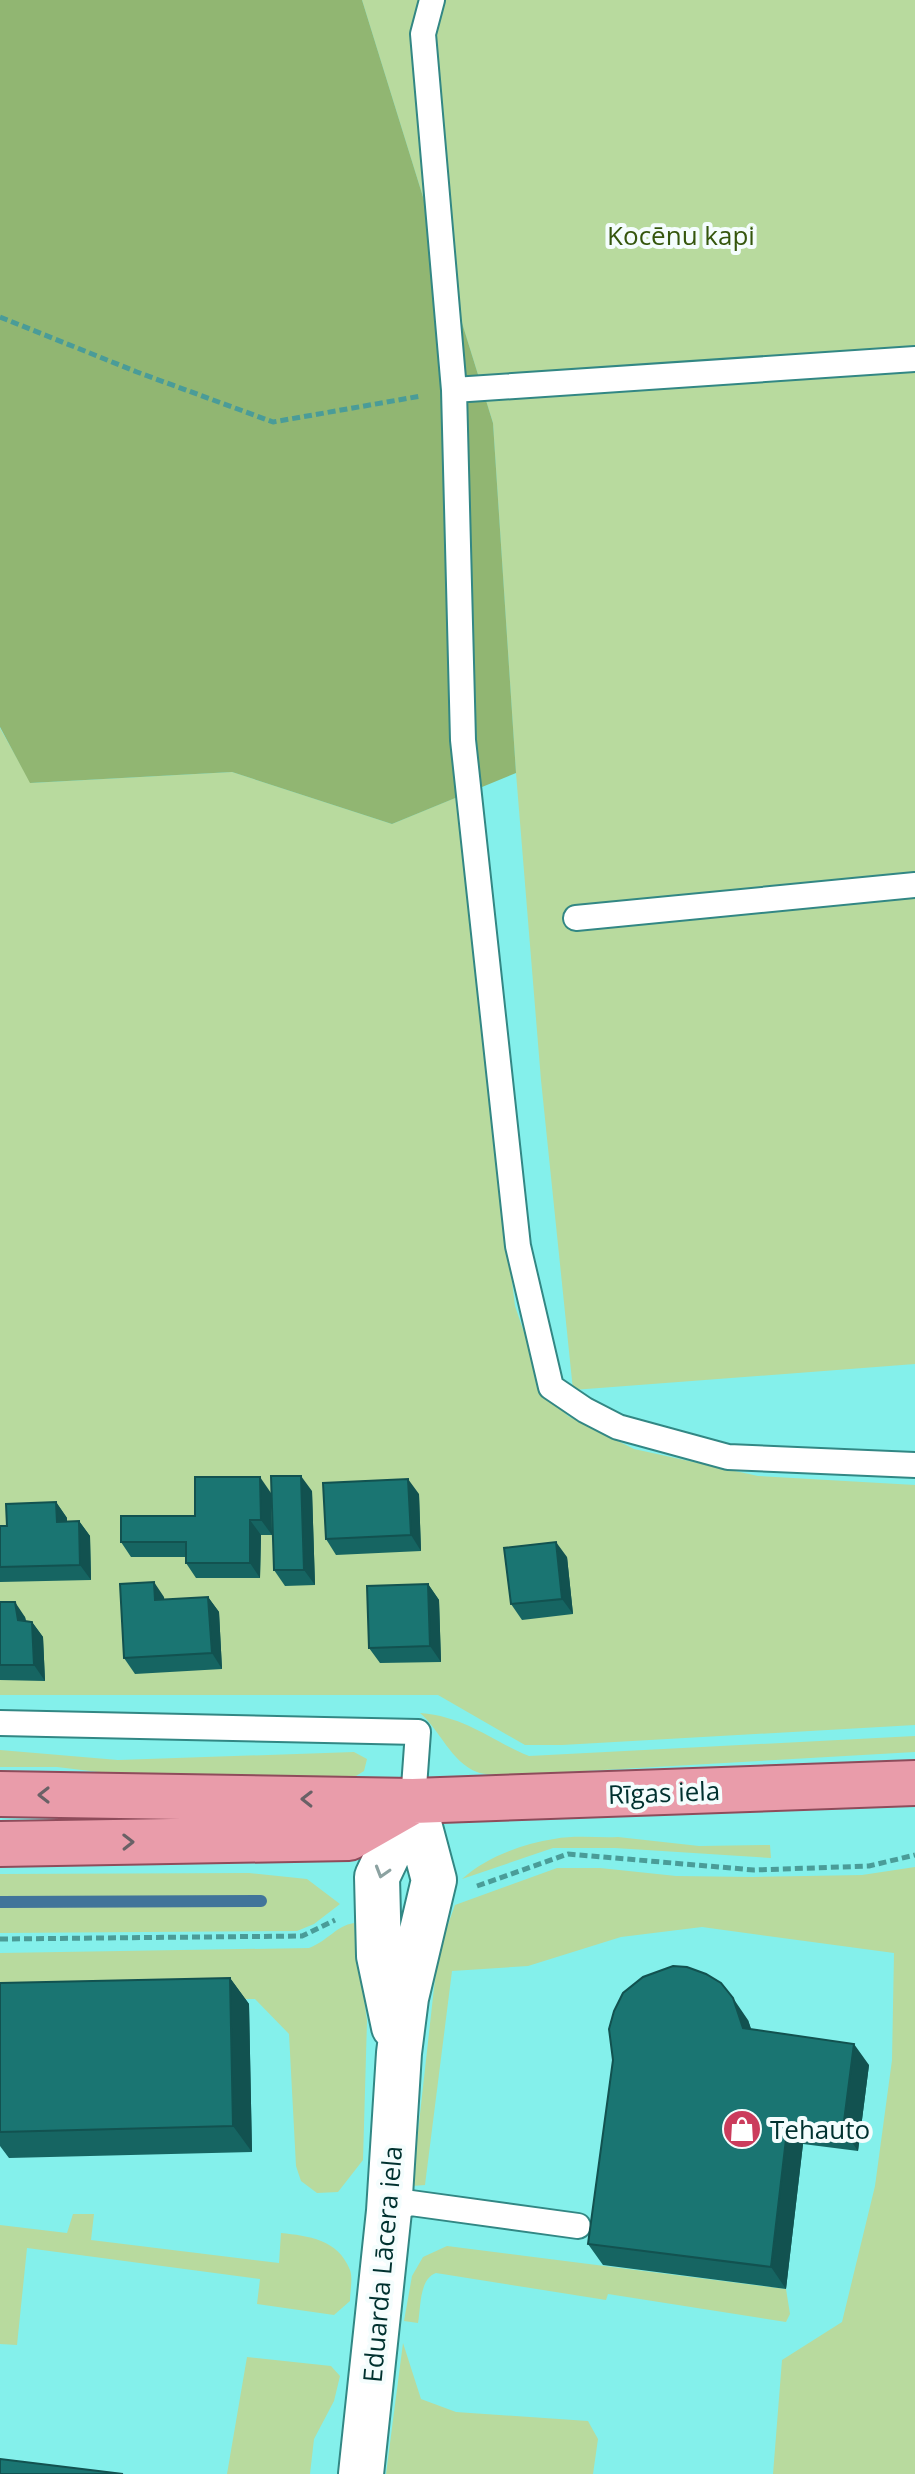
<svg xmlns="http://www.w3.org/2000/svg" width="915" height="2474" viewBox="0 0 915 2474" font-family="'Open Sans',sans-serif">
<rect width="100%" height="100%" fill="#84f0eb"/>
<path fill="#b8da9e" d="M362 0H915V1364L573 1390 541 1080 516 773 493 423Z
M0 728 31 783 232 772 392 824 460 796 485 1057 515 1306 544 1391 568 1416 634 1449 758 1476 915 1485V1725L562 1745H525L438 1695H0Z
M420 1713C467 1717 488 1739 529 1756L915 1736V1752L515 1775C503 1774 487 1776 477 1772 451 1762 440 1730 420 1713Z
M0 1750 118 1760 354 1752 367 1759 364 1771 356 1776 285 1778 123 1775 57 1767H0Z
M618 1837 699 1846 770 1845 771 1858 615 1848H553L462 1879C486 1857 522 1844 554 1839 575 1835 598 1838 618 1837Z
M915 1867V2474H773L782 2360 842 2322 875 2186 892 2060 894 1953 702 1927 621 1937 528 1966 452 1971 425 2185 412 2186 438 1952 455 1905 557 1868H600L676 1876 753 1877 862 1875Z
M249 1873 307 1879 340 1904 314 1924 297 1931 0 1933V1874Z
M354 1923 367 2021 363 2160 338 2192 317 2193 301 2181 296 2166 289 2034 255 1999 0 2001V1953L309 1948C329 1940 336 1926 354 1923Z
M73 2214H94L91 2240 279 2263 281 2233C308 2236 338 2239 350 2270 353 2278 350 2292 350 2301L334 2315 257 2304 260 2279 27 2248 17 2345 0 2344V2225L67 2233Z
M447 2246 786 2289 790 2314 786 2322 608 2294 606 2300 436 2273C419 2279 421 2307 418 2323L404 2321 412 2276 423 2257Z
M403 2343 421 2399 456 2412 588 2421 598 2439 593 2474H386Z
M247 2357 331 2366 340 2376 334 2401 314 2439 310 2474H227Z"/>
<path fill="#91b672" d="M0 0H362L493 423 516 773 392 824 232 772 30 783 0 727Z"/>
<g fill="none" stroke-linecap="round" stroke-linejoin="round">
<path stroke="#41749a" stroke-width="12" d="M0 1902 261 1901"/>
<g stroke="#328784" stroke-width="28">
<path id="service" d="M432 0 423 34 454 390 463 740 518 1246 551 1387 585 1410 618 1427 728 1457 915 1465
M454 390 915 359
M576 918 915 885
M0 1723 418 1732 413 1801
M389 2211 411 2203 578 2226"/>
</g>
<g stroke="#328784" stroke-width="48">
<path id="tertiary" d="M394 2027 379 1956 377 1877 413 1801
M361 2474 389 2211 399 2053 406 1998 434 1880 413 1801"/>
</g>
<g stroke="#8e4c5b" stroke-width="48">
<path id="primary" d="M0 1794 413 1801 915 1783
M0 1844 349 1838 412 1802"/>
</g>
<path stroke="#4a9c98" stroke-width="5" stroke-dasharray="8 4" stroke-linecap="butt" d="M0 317 137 372 273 422 421 396
M477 1886 568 1854 754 1870 869 1866 915 1855
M0 1939 302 1936 335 1920"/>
<use href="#service" stroke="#fff" stroke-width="24"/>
<use href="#tertiary" stroke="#fff" stroke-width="44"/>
<use href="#primary" stroke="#e99caa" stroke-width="44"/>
</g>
<path fill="#166562" d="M312 1491 315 1585 285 1586 274 1570Z
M271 1493 272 1535H261L260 1578H196L186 1563V1557H131L121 1542 195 1516Z
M419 1494 421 1551 336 1555 326 1539Z
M56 1502 67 1518V1522L79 1521 90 1536 91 1580 0 1582V1526H7Z
M567 1557 573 1614 522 1620 511 1604Z
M428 1584 439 1600 441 1662 380 1663 369 1648Z
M164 1597V1600L208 1597 219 1612 222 1669 135 1674 124 1658Z
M0 1602 25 1617 26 1621 32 1622 43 1637 45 1681 0 1680Z
M230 1978 249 2004 252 2152 9 2158 0 2146V1983Z
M748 2020 751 2029 869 2065 858 2151 803 2144 786 2289 603 2265 588 2244Z"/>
<path fill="#125250" d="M301 1476 312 1491 315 1585 304 1570Z
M260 1477 271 1493 272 1535 261 1520Z
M408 1479 419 1494 421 1551 411 1535Z
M56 1502 67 1518V1537L57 1522Z
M250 1520 261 1535 260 1578 250 1563Z
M79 1521 90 1536 91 1580 80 1565Z
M556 1542 567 1557 573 1614 562 1599Z
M154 1582 164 1597 166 1616 155 1600Z
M428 1584 439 1600 441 1662 430 1646Z
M208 1597 219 1612 222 1669 212 1653Z
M15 1602 25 1617 29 1636 18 1620Z
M32 1622 43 1637 45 1681 34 1665Z
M230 1978 249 2004 252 2152 233 2126Z
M733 1998 748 2020 758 2049 743 2028Z
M854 2044 869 2065 858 2151 843 2129Z
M788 2122 803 2144 786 2289 771 2267Z"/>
<path fill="#1a7572" stroke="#125250" stroke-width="2" d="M271 1476H301L304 1570H274Z
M195 1477H260L261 1520H250V1563H186V1542H121V1516H195Z
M408 1479 411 1535 326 1539 323 1483Z
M56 1502 57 1522 79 1521 80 1565 0 1567V1526H7L6 1504Z
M556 1542 562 1599 511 1604 504 1548Z
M154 1582 155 1600 208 1597 212 1653 124 1658 120 1584Z
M428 1584 430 1646 369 1648 367 1586Z
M0 1602H15L18 1620 32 1622 34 1665H0Z
M673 1966 687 1967 706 1974 721 1983 733 1998 743 2028 854 2044 843 2129 788 2122 771 2267 588 2244 613 2060 609 2029 614 2011 623 1993 643 1977Z
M230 1978 233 2126 0 2132V1983Z
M0 2459 123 2474H0Z"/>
<defs><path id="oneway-chevron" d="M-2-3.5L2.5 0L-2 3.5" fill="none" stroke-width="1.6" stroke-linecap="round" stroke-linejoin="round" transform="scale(2)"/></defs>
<g stroke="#696166">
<use href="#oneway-chevron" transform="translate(44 1795) rotate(-180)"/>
<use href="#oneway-chevron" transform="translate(307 1799) rotate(-179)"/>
<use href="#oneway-chevron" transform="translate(128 1842) rotate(-1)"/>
</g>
<use stroke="#8ca2a1" href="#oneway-chevron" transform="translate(382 1872) rotate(107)"/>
<defs>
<g id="shop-disc" transform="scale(2)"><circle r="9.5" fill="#cb3c5c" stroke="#f4fdfd"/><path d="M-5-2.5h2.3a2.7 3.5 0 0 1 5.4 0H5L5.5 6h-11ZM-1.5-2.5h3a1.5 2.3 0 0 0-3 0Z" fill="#fff"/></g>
</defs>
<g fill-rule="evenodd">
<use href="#shop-disc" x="742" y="2129"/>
</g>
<g text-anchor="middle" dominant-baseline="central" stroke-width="8" stroke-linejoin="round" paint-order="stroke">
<g font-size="26" fill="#35560d" stroke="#f4fdfd">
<text x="681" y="235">Kocēnu kapi</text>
</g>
<g font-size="26" fill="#00312f" stroke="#f4fdfd">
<text transform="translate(664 1792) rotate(-2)">Rīgas iela</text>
<text transform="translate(382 2264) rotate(-85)">Eduarda Lācera iela</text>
</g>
<g font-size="26" fill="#00312f" stroke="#f4fdfd" text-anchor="start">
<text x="770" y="2129">Tehauto</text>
</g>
</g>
</svg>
